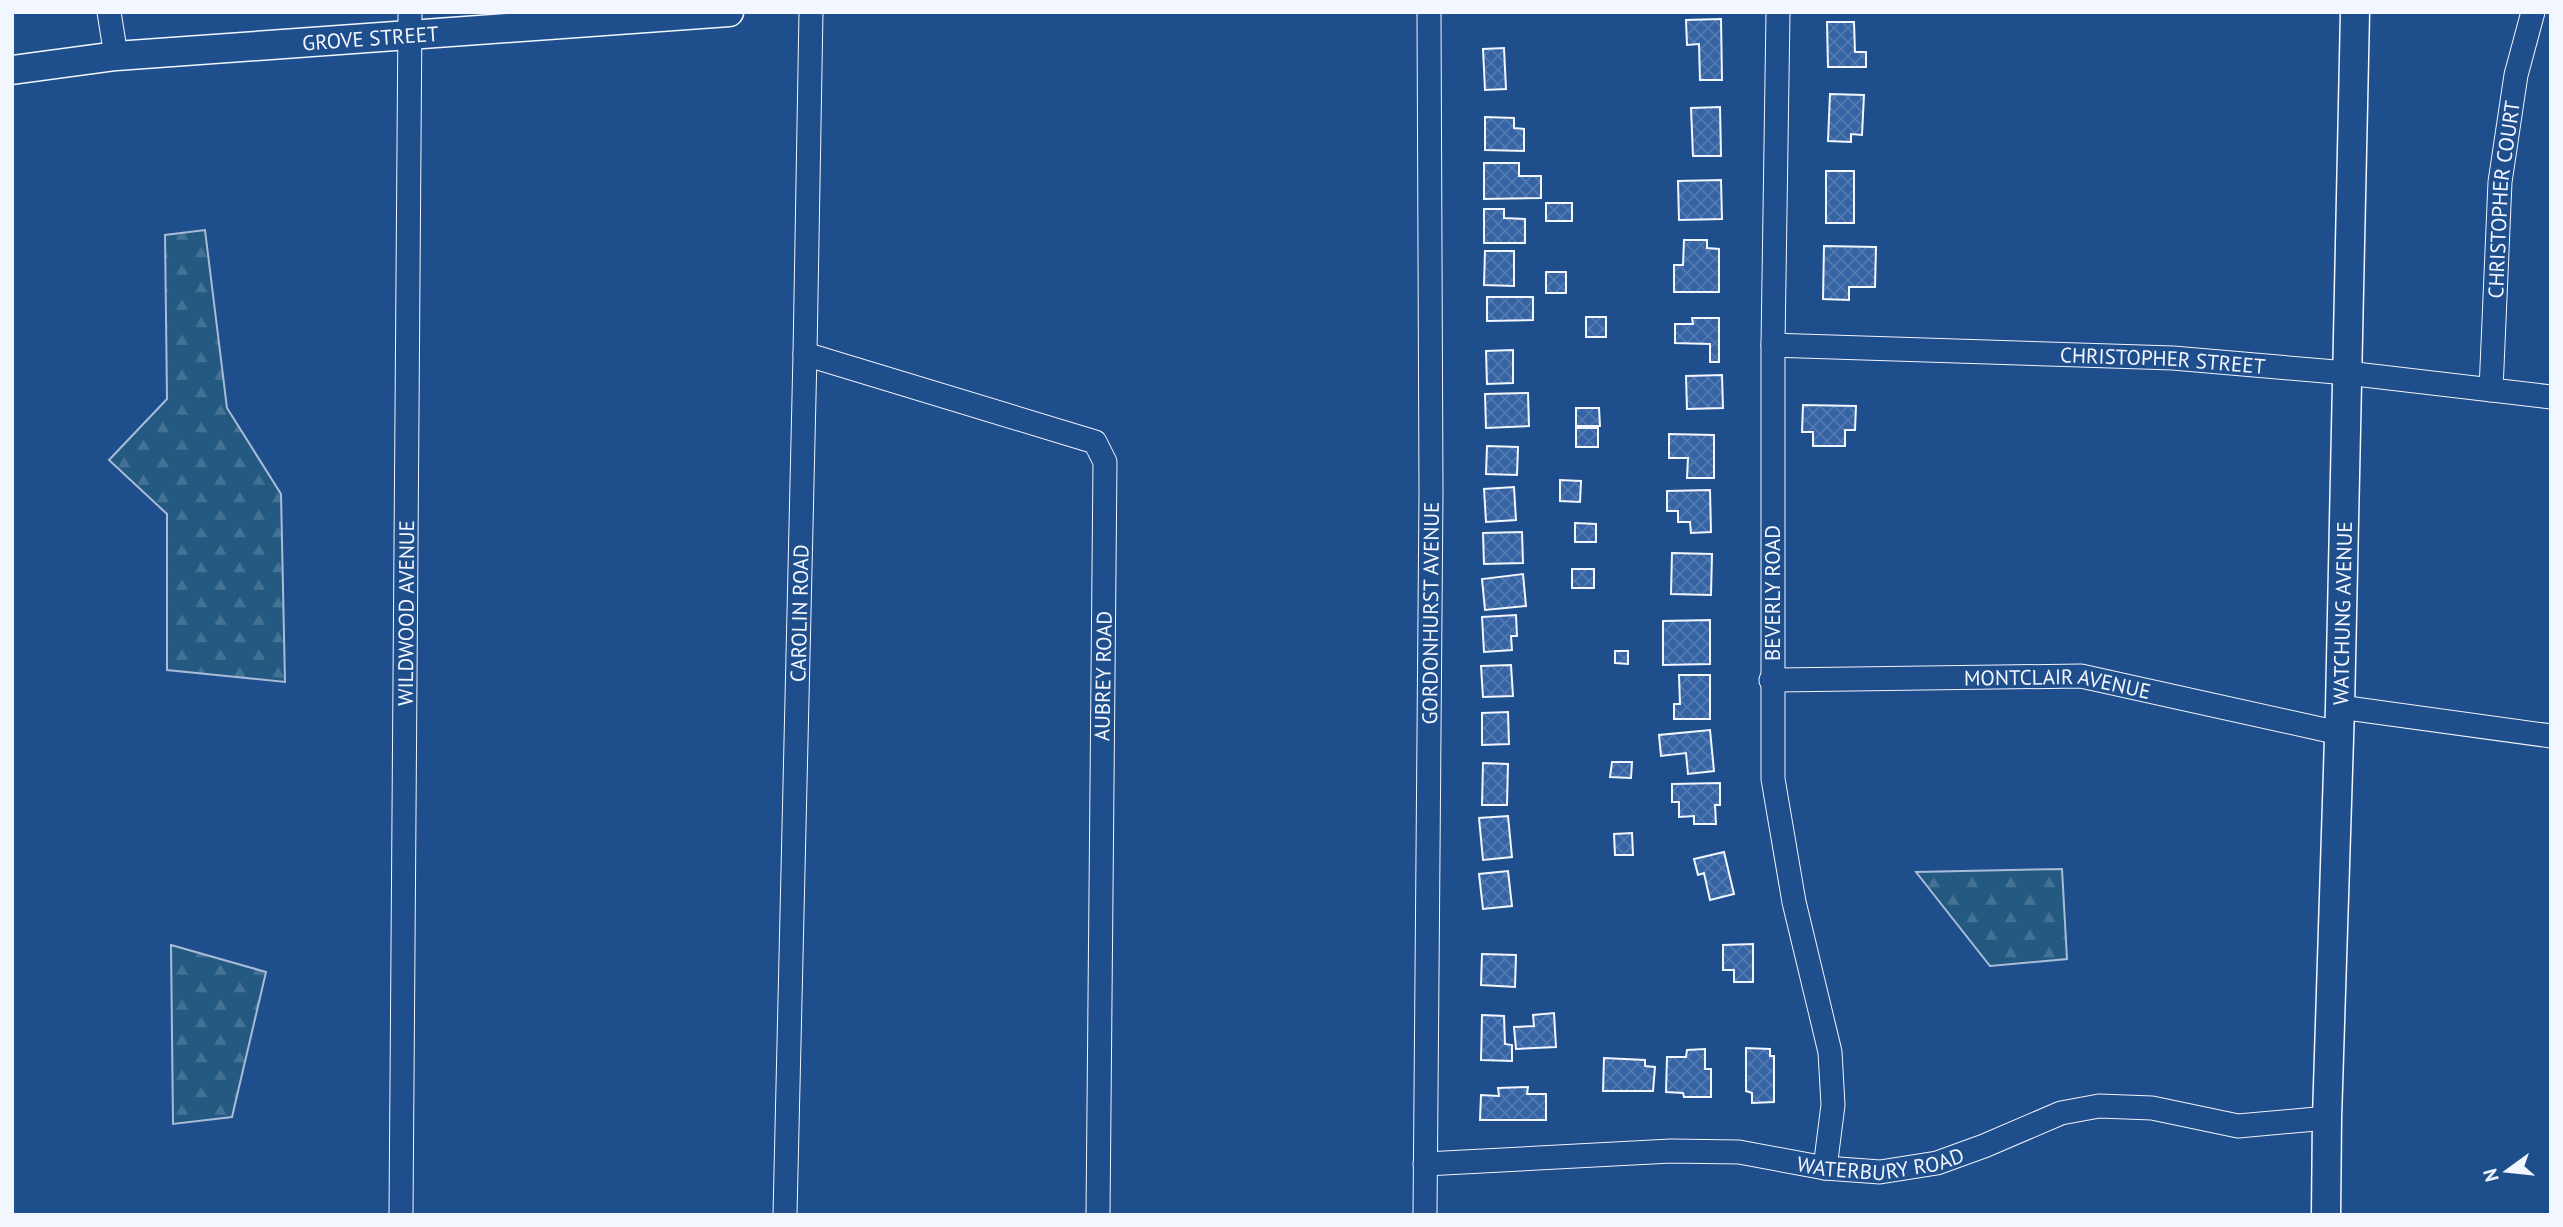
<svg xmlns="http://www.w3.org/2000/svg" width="2563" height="1227" viewBox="0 0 2563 1227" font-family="'PT Sans',sans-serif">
<defs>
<pattern id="forest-firs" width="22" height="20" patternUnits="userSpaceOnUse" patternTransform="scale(1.75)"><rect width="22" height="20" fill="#245a82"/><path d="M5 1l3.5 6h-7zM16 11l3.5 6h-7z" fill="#447295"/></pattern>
<pattern id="building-cross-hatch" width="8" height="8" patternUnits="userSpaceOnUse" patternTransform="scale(1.75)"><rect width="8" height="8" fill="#3563a3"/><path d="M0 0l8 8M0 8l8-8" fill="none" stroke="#537ab1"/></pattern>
</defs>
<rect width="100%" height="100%" fill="#1f4e8c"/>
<path fill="url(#forest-firs)" stroke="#a8bbd7" stroke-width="2" d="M205 230 227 408 281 494 285 682 167 670V514L109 460 167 399 165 235Z
M2062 869 2067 959 1990 966 1916 872Z
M171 945 266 972 232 1117 173 1124Z"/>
<path fill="url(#building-cross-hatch)" stroke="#f2f6ff" stroke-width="2" d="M1721 19 1722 80H1700L1699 44 1687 45 1686 20Z
M1827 22H1854L1855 52H1866V67H1828Z
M1504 48 1506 89 1485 90 1483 49Z
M1830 94 1864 95 1862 135 1851 134V142L1828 141Z
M1720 107 1721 156H1693L1691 108Z
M1485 117 1514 118V128L1524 129V151L1485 150Z
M1484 163H1519V176H1541V198L1484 199Z
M1826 171H1854V223H1826Z
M1721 180 1722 219 1679 220 1678 181Z
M1546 203H1572V221H1546Z
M1484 209H1504V218L1525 219V243H1484Z
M1684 240H1707V248L1719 249V292H1674V265H1683Z
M1824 246 1876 247 1875 287H1849V300L1823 299Z
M1485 251H1514V286L1484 285Z
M1546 272H1566V293H1546Z
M1487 297H1533V320L1487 321Z
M1586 317H1606V337H1586Z
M1692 318H1719V362H1710V344L1675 343V324H1693Z
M1513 350V383L1487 384 1486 351Z
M1722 375 1723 408 1687 409 1686 376Z
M1528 393 1529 426 1486 428 1485 394Z
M1803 405 1856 406 1855 430H1845V446H1813V432H1802Z
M1576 408H1599L1600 426H1576Z
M1576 428H1598V447H1576Z
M1669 434 1714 435V478H1687L1688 458H1669Z
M1487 446 1518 447 1517 475 1486 474Z
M1560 480 1581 481 1580 502 1560 501Z
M1514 487 1516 520 1486 522 1484 489Z
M1710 490 1711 532 1691 533 1690 522H1678V511H1667V491Z
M1575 523 1596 524V542H1575Z
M1522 532 1523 563 1484 564 1483 533Z
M1672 553 1712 554 1711 595 1671 594Z
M1572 569H1594V588H1572Z
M1523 574 1526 606 1485 610 1482 579Z
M1516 615 1517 636H1511L1512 650 1484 652 1482 617Z
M1710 620V664L1663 665V621Z
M1615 651H1628V664L1615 663Z
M1511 665 1513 696 1483 697 1481 666Z
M1679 675H1710V719H1674V704H1680Z
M1508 712 1509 744 1482 745V713Z
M1710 730 1714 771 1688 774 1686 753 1661 756 1659 735Z
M1612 762H1632L1631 778 1610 777Z
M1483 763 1508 764 1507 805H1482Z
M1720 783V805H1715L1716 824H1694V816L1679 817V802H1672V784Z
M1508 816 1512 857 1483 860 1479 818Z
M1632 833 1633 855H1615L1614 834Z
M1724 852 1734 894 1710 900 1704 873 1698 875 1694 859Z
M1508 871 1512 906 1483 909 1479 874Z
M1753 944V982H1734V970H1723V945Z
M1482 954 1516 955 1515 987 1481 985Z
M1554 1013 1556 1047 1516 1049 1514 1027 1534 1026 1533 1015Z
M1482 1015 1504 1016 1505 1044 1512 1045V1061L1481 1060Z
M1746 1048 1770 1049V1056H1774V1102L1752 1103V1093L1746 1091Z
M1705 1049V1069H1711V1097H1684L1683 1093 1666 1092 1667 1057H1686L1687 1050Z
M1604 1058 1645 1060V1066L1655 1067 1653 1091H1603Z
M1528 1087 1527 1094H1546V1120H1480L1481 1095 1499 1096 1498 1088Z"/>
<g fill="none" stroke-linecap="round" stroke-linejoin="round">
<g stroke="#f2f6ff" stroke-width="25">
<g id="minor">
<path d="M109 12 116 56"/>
<path d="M1778 12 1773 345V779L1794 902 1830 1052 1833 1105 1825 1168"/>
<path id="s1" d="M1773 345 2173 358 2347 373 2551 397"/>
<path d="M805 354 1095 442 1105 462 1098 1215"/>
<path id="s2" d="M2491 390 2500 182 2516 75 2533 12"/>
<path id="s3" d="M1771 680 2081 676 2339 733"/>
<path d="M2340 707 2551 736"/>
<path id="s4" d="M1425 1164 1671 1151 1739 1152 1825 1168 1880 1172 1937 1163 1984 1146 2061 1113 2099 1106 2152 1108 2238 1126 2327 1118"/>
<path id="s5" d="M401 1215 410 12"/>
<path id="s6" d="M785 1215 805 354 811 12"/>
<path id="s7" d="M1425 1215 1431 493 1429 12"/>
</g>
</g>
<g stroke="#f2f6ff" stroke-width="31">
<g id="major">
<path id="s8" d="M12 70 116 56 729 12"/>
<path id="s9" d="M2326 1215 2327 1118 2340 707 2355 12"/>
</g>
</g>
<use href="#minor" stroke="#1f4e8c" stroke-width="23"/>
<use href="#major" stroke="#1f4e8c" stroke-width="28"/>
</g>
<g text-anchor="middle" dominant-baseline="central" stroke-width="5" stroke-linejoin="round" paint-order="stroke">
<g font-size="21" fill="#f2f6ff" stroke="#1f4e8c">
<text stroke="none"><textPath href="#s8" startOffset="360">GROVE STREET</textPath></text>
<text stroke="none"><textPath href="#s2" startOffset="191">CHRISTOPHER COURT</textPath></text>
<text stroke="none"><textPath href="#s1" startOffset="390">CHRISTOPHER STREET</textPath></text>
<text transform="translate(1772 593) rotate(-90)">BEVERLY ROAD</text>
<text stroke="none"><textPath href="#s5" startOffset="602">WILDWOOD AVENUE</textPath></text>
<text stroke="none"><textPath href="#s6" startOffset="602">CAROLIN ROAD</textPath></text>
<text stroke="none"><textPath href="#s7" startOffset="602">GORDONHURST AVENUE</textPath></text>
<text stroke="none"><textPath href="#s9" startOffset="602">WATCHUNG AVENUE</textPath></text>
<text transform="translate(1103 676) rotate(-89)">AUBREY ROAD</text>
<text stroke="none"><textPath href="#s3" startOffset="287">MONTCLAIR AVENUE</textPath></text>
<text stroke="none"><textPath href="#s4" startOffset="458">WATERBURY ROAD</textPath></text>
</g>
</g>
<rect width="2563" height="1227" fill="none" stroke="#f2f6ff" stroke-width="28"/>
<g transform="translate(2507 1171) rotate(255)" stroke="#1f4e8c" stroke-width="5" paint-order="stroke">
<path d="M0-5L12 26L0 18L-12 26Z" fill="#f2f6ff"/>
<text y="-10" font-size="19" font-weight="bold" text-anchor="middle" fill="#f2f6ff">N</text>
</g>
</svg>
